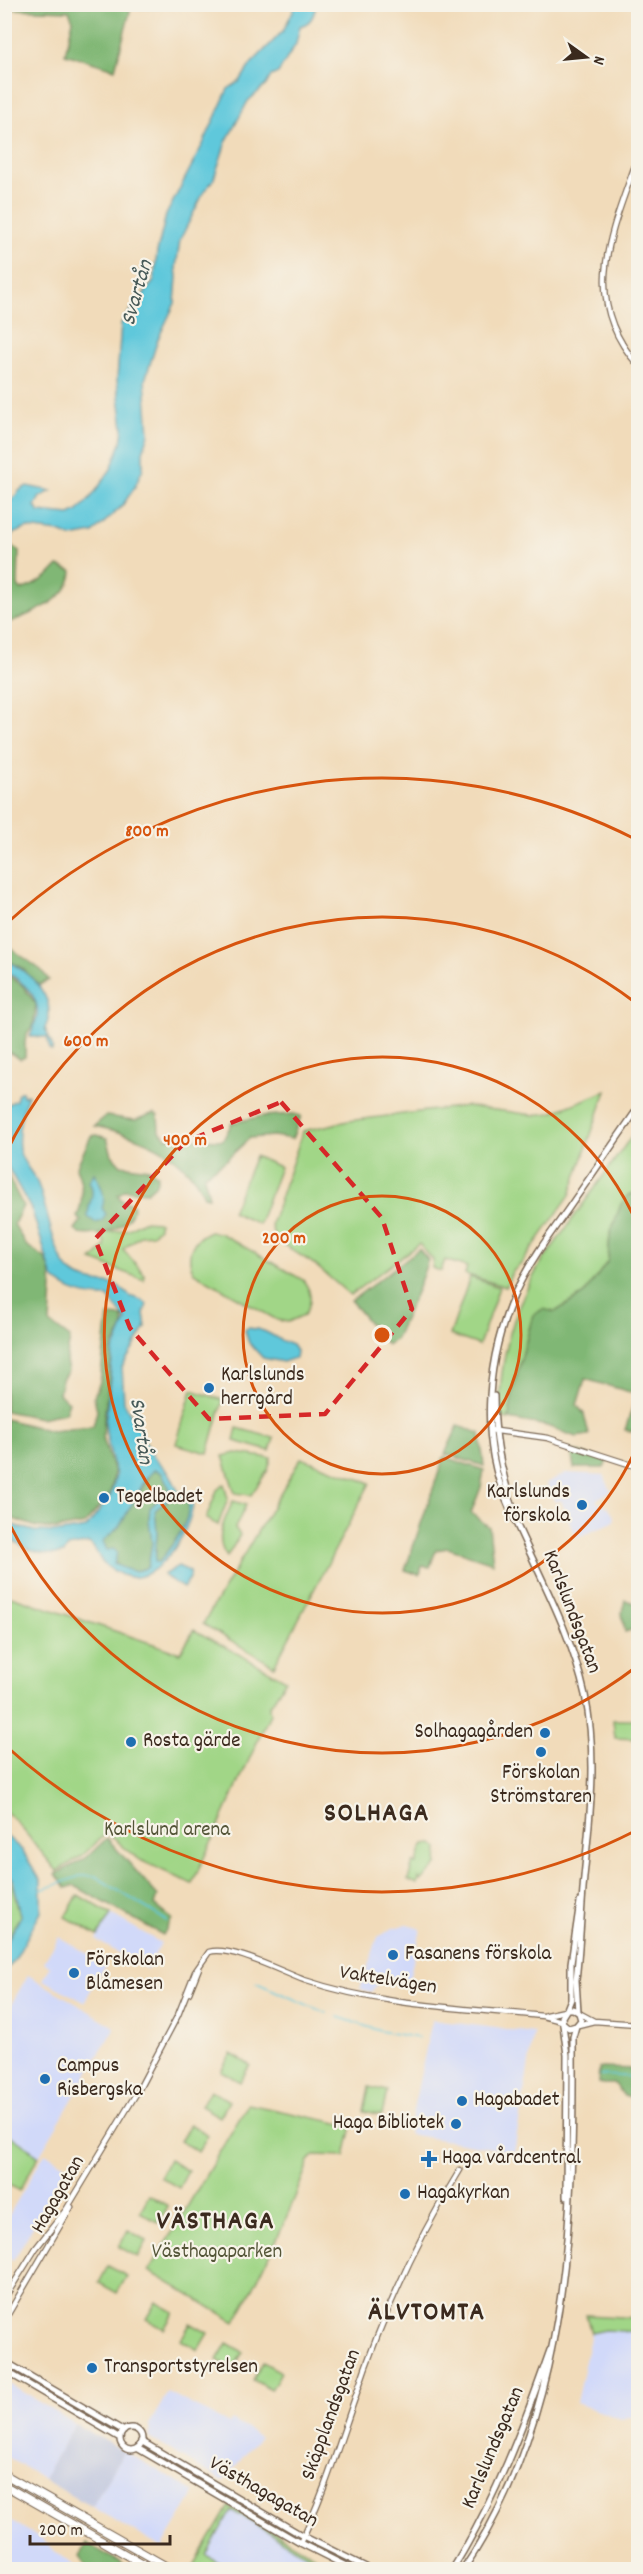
<svg xmlns="http://www.w3.org/2000/svg" width="643" height="2574" viewBox="0 0 643 2574" font-family="Dekko,sans-serif">
<rect width="100%" height="100%" fill="#f7f3e8"/>
<filter id="ink" filterUnits="userSpaceOnUse"><feTurbulence type="fractalNoise" baseFrequency=".0167" numOctaves="2"/><feDisplacementMap in="SourceGraphic" scale="12" xChannelSelector="R" yChannelSelector="G"/><feConvolveMatrix kernelMatrix="1 2 1 2 8 2 1 2 1" color-interpolation-filters="sRGB"/></filter>
<filter id="wash" filterUnits="userSpaceOnUse"><feTurbulence type="fractalNoise" baseFrequency=".008" numOctaves="4" result="noise"/><feDisplacementMap in="SourceGraphic" scale="24" xChannelSelector="R" yChannelSelector="G"/><feGaussianBlur stdDeviation="1.35" result="paint"/><feColorMatrix in="noise" values="0 0 0 0 0 0 0 0 0 0 0 0 0 0 0 0 0 1.4 0 .05"/><feComposite in="paint" operator="in"/></filter>
<g filter="url(#wash)">
<rect width="100%" height="100%" fill="#f1dbba"/>
<path fill="#d1d9f9" d="M567 1473 604 1475 611 1492 598 1498 596 1502 608 1507 615 1518 613 1522 576 1538 561 1500 555 1502 546 1483Z
M111 1914 161 1943 147 1969 96 1940Z
M407 1925 421 1929 408 1983 384 1977 371 1992 360 1989 378 1937 393 1928Z
M59 1937 106 1964 84 2002 43 1980 50 1967 44 1962Z
M28 1975 115 2027 39 2156 5 2131V2015Z
M432 2020 534 2033 514 2152 408 2134Z
M45 2153 68 2167 13 2261 5 2256V2222Z
M605 2330 638 2332V2415L621 2419 576 2403 591 2333Z
M9 2384 75 2424 43 2479 5 2455V2391Z
M168 2392 229 2424 232 2420 260 2437 223 2481 150 2438 149 2425Z
M124 2451 195 2492 162 2548 92 2507Z
M231 2510 314 2559 311 2564 326 2569H230L205 2555Z
M5 2517 35 2535 77 2569H5Z"/>
<path fill="#bbc3de" d="M75 2424 124 2451 92 2507 43 2479Z"/>
<path fill="#a1d687" stroke="#6e8052" stroke-width="1.5" d="M606 1091 570 1195 521 1264 512 1272 506 1287 465 1274 467 1267 445 1260 441 1271 432 1268 433 1260 419 1244 350 1295 314 1264 275 1239 271 1225 303 1131 348 1121 466 1106 533 1115 551 1113Z
M638 1127V1192L628 1195 610 1234 608 1261 584 1294 555 1312 533 1315 513 1390 509 1419 499 1417C500 1359 510 1316 539 1266Z
M255 1156 280 1167 259 1224 232 1212Z
M143 1221 159 1222V1228L152 1234 141 1235 123 1249 144 1274V1280L92 1260 105 1247V1242L99 1234 129 1229Z
M208 1232 220 1233 303 1280C312 1292 313 1302 304 1315L288 1322 277 1320 194 1273C185 1256 191 1240 208 1232Z
M470 1277 499 1287 479 1345 450 1335Z
M192 1390 223 1400 208 1453 176 1444Z
M237 1428 274 1438 270 1451 234 1441Z
M236 1453 271 1458 268 1470 251 1495 235 1493 223 1456Z
M301 1458 370 1483 274 1666 203 1624Z
M224 1484 228 1499 218 1525 206 1519 217 1490Z
M233 1501 246 1505 235 1528 240 1535 227 1557C213 1539 225 1519 233 1501Z
M11 1596 180 1653 194 1630 286 1680 269 1707 270 1714 192 1884 138 1859 107 1833 82 1856 57 1871 15 1820 5 1811 4 1610Z
M613 1720H638V1739L615 1738Z
M433 1844 438 1848 437 1865 421 1881 419 1878 418 1884 408 1880 413 1862 417 1864C418 1858 421 1850 424 1845Z
M5 1873 11 1881 20 1916 5 1942Z
M78 1895 111 1914 98 1936 65 1917Z
M231 2054 250 2065 240 2082 221 2071Z
M369 2087 387 2091 382 2115 364 2111Z
M210 2090 229 2101 220 2117 201 2106Z
M248 2104 352 2126 345 2156 315 2155 309 2161C288 2218 264 2270 235 2322L149 2271Z
M190 2124 208 2135 198 2152 180 2141Z
M4 2131 39 2156 19 2191 5 2182Z
M169 2160 188 2171 179 2188 160 2177Z
M149 2195 168 2206 159 2223 140 2212Z
M128 2230 147 2241 138 2257 119 2247Z
M108 2266 127 2276 117 2293 99 2283Z
M156 2302 174 2312 164 2329 146 2319Z
M586 2315 638 2318V2332L605 2330 591 2333Z
M190 2323 208 2333 198 2350 181 2340Z
M227 2343 243 2352 233 2369 217 2360Z
M263 2362 281 2372 271 2390 253 2380Z
M229 2506 315 2556 322 2564 320 2567 327 2569 311 2564 314 2559 231 2510 206 2555 230 2569H192Z"/>
<path fill="#80b774" stroke="#5e7049" stroke-width="1.5" d="M159 5 160 8H131L115 69 65 54 73 20 69 11 13 9V5Z
M11 546 19 551 18 586 21 590C36 585 48 578 58 566L72 571C71 601 28 615 5 624 4 597 10 573 11 546Z
M5 944 41 970 49 980 39 985 22 968 5 959Z
M5 973 23 986 36 1004 33 1027C22 1035 26 1045 25 1057L20 1059 5 1050Z
M154 1113 158 1116 159 1130 166 1138 223 1140 232 1123 263 1116 294 1114 301 1116 292 1139 273 1136 250 1138 224 1162 204 1175 209 1197 204 1196C185 1152 138 1135 94 1126L106 1116 135 1120Z
M97 1135 107 1138 112 1155 121 1165 149 1169 158 1175 156 1184 147 1192 125 1190 118 1195 121 1200 134 1205C130 1229 100 1237 79 1234L75 1229 81 1221 77 1217C84 1200 83 1184 76 1168L91 1136Z
M4 1168 23 1206 14 1224 26 1245 45 1258 50 1269 52 1287 50 1323 70 1338 66 1361 68 1371 62 1379 59 1394 69 1402 65 1413 40 1418 5 1411Z
M638 1192V1433L625 1430 637 1394 585 1379 577 1405 584 1414 589 1435 576 1437 547 1426 509 1419 513 1390 533 1315 543 1309 555 1312 584 1294 608 1261 610 1234 621 1204 628 1195Z
M419 1249 428 1260 418 1288 395 1340 387 1345 351 1301Z
M108 1316 123 1317V1327L113 1346 104 1420 103 1438 114 1472 113 1482 110 1494 85 1524 57 1529 37 1527 13 1519 5 1505V1419L52 1431 93 1426 97 1411 94 1396 100 1382Z
M458 1426 480 1433 484 1466 445 1454Z
M571 1450 607 1461 604 1468H574Z
M444 1457 484 1470 481 1487 471 1513 489 1527 493 1563 448 1548 436 1550 430 1567 422 1566 420 1575 405 1570Z
M155 1468 162 1473 170 1489 150 1508 149 1520 152 1543 148 1567C122 1579 112 1562 102 1541 126 1521 137 1493 155 1468Z
M173 1497 185 1499 189 1505C188 1527 172 1545 159 1562L155 1563 157 1532 155 1510Z
M625 1600 638 1604V1628L625 1632 622 1613Z
M107 1838 158 1896 155 1905 172 1919 163 1935 75 1886 66 1888 56 1874 86 1858Z
M599 2068 638 2069V2100L624 2096 615 2084H598Z
M86 2543 132 2569H90L79 2557Z"/>
<path fill="#5fc8db" stroke="#4d797c" stroke-width="1.5" fill-rule="evenodd" d="M296 5H316C314 16 311 23 300 26L296 44 278 73 271 76 266 85 248 101 226 142 213 181 205 190 180 240 176 267 177 277 175 303 158 339 145 380 149 434 143 452V468L135 487 122 506 93 533 71 537 59 532 27 528 12 534C8 552 12 571 5 589V508L20 490 27 486 51 491 40 497 35 506 39 512 70 515 78 511 93 495 111 469 121 443 123 428 117 380 121 323 154 281 157 252 166 215 204 142 228 89 240 81 251 64 283 31Z
M5 960C29 971 60 999 45 1028L53 1047 52 1051 50 1050 47 1037H30C32 1031 36 1022 37 1015 40 995 20 980 5 971Z
M22 1091 23 1096 28 1095C21 1113 17 1130 19 1149 21 1162 31 1170 37 1182 47 1204 54 1262 73 1274 86 1282 99 1282 113 1284 121 1285 125 1294 132 1297 138 1299 143 1299 147 1304L144 1313 146 1327 122 1367 124 1402 153 1456 170 1474 178 1491 186 1495 193 1504C191 1531 155 1590 122 1575 116 1572 106 1567 102 1562 97 1554 96 1548 89 1543L68 1547 64 1553C41 1558 23 1548 5 1535V1512L12 1525 34 1531 60 1532 86 1528 110 1497 116 1475 107 1440 105 1423 113 1351 126 1320 108 1297C90 1298 66 1292 53 1278L32 1211 5 1162V1141L8 1140C11 1130 4 1117 5 1106L16 1100 18 1093ZM155 1469 162 1473 170 1489 150 1508 149 1520 152 1543 148 1567C135 1574 127 1570 114 1564L117 1553 114 1549 107 1550 103 1541 119 1527 146 1479ZM172 1497 185 1499 189 1505C188 1527 172 1545 159 1562H155L157 1532 155 1510Z
M94 1173C100 1183 107 1196 102 1208L106 1214 102 1221 96 1223 88 1217C87 1205 97 1193 89 1182Z
M248 1328C270 1329 273 1339 292 1345L296 1351 295 1358 283 1362 263 1358 249 1343 245 1330Z
M178 1566 189 1571 190 1578 183 1588 163 1575Z
M4 1834 22 1850 41 1881V1912L14 1961 5 1972V1945L21 1916 13 1880 5 1871Z"/>
<g fill="none" stroke-linecap="round" stroke-linejoin="round">
<path stroke="#5fc8db" stroke-width="1.5" d="M41 1890 80 1876H95L167 1921
M257 1983 326 2013
M338 2017 380 2031 418 2038
M600 2075 638 2077"/>
</g>
</g>
<g filter="url(#ink)">
<g fill="none" stroke-linecap="round" stroke-linejoin="round">
<g stroke="#7b6855" stroke-width="7">
<path id="tertiary" d="M638 157C613 229 578 298 638 365
M490 1430 548 1438 638 1467
M189 1993 199 1968
M579 2013 594 2021
M546 2015 565 2011
M578 2025 594 2021 638 2024
M4 2299 36 2248 66 2210 139 2089 178 2015 195 1972 209 1952C230 1945 282 1972 304 1980 381 2006 462 2008 543 2016L562 2021
M4 2321 71 2207
M300 2543C323 2497 338 2447 355 2398 381 2319 416 2241 460 2170"/>
</g>
<g stroke="#7b6855" stroke-width="8">
<path id="secondary" d="M494 1396C494 1437 501 1474 515 1513
M567 2009 571 1999V1963L580 1902
M578 2012 576 1980C580 1946 581 1911 584 1877 590 1816 598 1756 585 1695 570 1626 533 1565 506 1500 479 1435 487 1355 516 1291 529 1263 548 1237 566 1212 590 1177 614 1143 638 1108
M563 2023 569 2028 576 2026 581 2020 579 2013 573 2009H567L562 2017 567 2055 566 2197
M4 2361 124 2431
M4 2370 120 2438
M120 2439a11 11 0 1 1 22 0a11 11 0 1 1-22 0Z
M141 2441 303 2536 372 2570
M137 2448 300 2543 354 2570
M452 2570C495 2501 523 2427 550 2350
M463 2570C569 2414 574 2218 573 2037L576 2026"/>
</g>
<g stroke="#7b6855" stroke-width="9">
<path id="motorway" d="M4 2474 173 2570
M4 2485 153 2570"/>
</g>
<use href="#tertiary" stroke="#fff" stroke-width="4.5"/>
<use href="#secondary" stroke="#fff" stroke-width="5"/>
<use href="#motorway" stroke="#fff" stroke-width="7"/>
</g>
</g>
<path fill="none" stroke="#d62828" stroke-width="4.5" stroke-dasharray="12 8" stroke-linejoin="round" d="M281 1102 382 1218 412 1309 325 1414 209 1419 130 1328 95 1239 185 1142Z"/>
<g fill="none" stroke="#d7540e" stroke-width="3">
<circle cx="382" cy="1335" r="139"/>
<path d="M638 1444A278 278 0 1 1 638 1226"/>
<path d="M636 1667A418 418 0 0 1 5 1515M5 1155A418 418 0 0 1 636 1003"/>
<path d="M635 1831A557 557 0 0 1 6 1746M6 924A557 557 0 0 1 635 839"/>
</g>
<g fill="#1f6fb2" stroke="#f7f3e8" stroke-width="2">
<circle cx="209" cy="1388" r="6"/>
<circle cx="104" cy="1498" r="6"/>
<circle cx="582" cy="1505" r="6"/>
<circle cx="545" cy="1733" r="6"/>
<circle cx="131" cy="1742" r="6"/>
<circle cx="541" cy="1752" r="6"/>
<circle cx="393" cy="1955" r="6"/>
<circle cx="74" cy="1973" r="6"/>
<circle cx="45" cy="2079" r="6"/>
<circle cx="462" cy="2101" r="6"/>
<circle cx="456" cy="2124" r="6"/>
<path d="M426 2150h6v6h6v6h-6v6h-6v-6h-6v-6h6z"/>
<circle cx="405" cy="2194" r="6"/>
<circle cx="92" cy="2368" r="6"/>
</g>
<g text-anchor="middle" dominant-baseline="central" stroke-width="4.5" stroke-linejoin="round" paint-order="stroke">
<g font-size="21" fill="#3b2a1e" stroke="#f7f3e8" text-anchor="start">
<text x="221" y="1376">Karlslunds<tspan x="221" dy="24">herrgård</tspan></text>
<text x="570" y="1493" text-anchor="end">Karlslunds<tspan x="570" dy="24">förskola</tspan></text>
<text x="116" y="1498">Tegelbadet</text>
<text x="533" y="1733" text-anchor="end">Solhagagården</text>
<text x="143" y="1742">Rosta gärde</text>
<text x="541" y="1774" text-anchor="middle">Förskolan<tspan x="541" dy="24">Strömstaren</tspan></text>
<text x="405" y="1955">Fasanens förskola</text>
<text x="86" y="1961">Förskolan<tspan x="86" dy="24">Blåmesen</tspan></text>
<text x="57" y="2067">Campus<tspan x="57" dy="24">Risbergska</tspan></text>
<text x="474" y="2101">Hagabadet</text>
<text x="444" y="2124" text-anchor="end">Haga Bibliotek</text>
<text x="442" y="2159">Haga vårdcentral</text>
<text x="417" y="2194">Hagakyrkan</text>
<text x="104" y="2368">Transportstyrelsen</text>
</g>
<g font-size="21" fill="#3b2a1e" stroke="#f7f3e8">
<text transform="translate(571 1612) rotate(69)">Karlslundsgatan</text>
<text transform="translate(388 1981) rotate(9)">Vaktelvägen</text>
<text transform="translate(59 2195) rotate(-60)">Hagagatan</text>
<text transform="translate(332 2415) rotate(-70)">Skäpplandsgatan</text>
<text transform="translate(494 2448) rotate(-67)">Karlslundsgatan</text>
<text transform="translate(263 2493) rotate(30)">Västhagagatan</text>
</g>
<g font-size="21" fill="#545538" stroke="#f7f3e8">
<text x="167" y="1831">Karlslund arena</text>
<text x="217" y="2253">Västhagaparken</text>
</g>
<g font-size="22" font-style="italic" fill="#465957" stroke="#f7f3e8">
<text transform="translate(138 293) rotate(-74)">Svartån</text>
<text transform="translate(140 1431) rotate(82)">Svartån</text>
</g>
<g font-size="27" font-weight="bold" letter-spacing="1.5" fill="#3b2a1e" stroke="#f7f3e8">
<text x="377" y="1814">SOLHAGA</text>
<text x="216" y="2222">VÄSTHAGA</text>
<text x="427" y="2313">ÄLVTOMTA</text>
</g>
</g>
<circle cx="382" cy="1335" r="9" fill="#d7540e" stroke="#f7f3e8" stroke-width="3"/>
<g font-size="18" text-anchor="middle" font-weight="bold" fill="#d7540e" stroke="#f7f3e8" stroke-width="4.5" stroke-linejoin="round" paint-order="stroke">
<text x="147" y="836">800 m</text>
<text x="86" y="1046">600 m</text>
<text x="185" y="1145">400 m</text>
<text x="284" y="1243">200 m</text>
</g>
<rect width="643" height="2574" fill="none" stroke="#f7f3e8" stroke-width="24"/>
<g transform="translate(586 57) rotate(105)" stroke="#f7f3e8" stroke-width="4.5" paint-order="stroke">
<path d="M0-4.5L10 22L0 15L-10 22Z" fill="#3b2a1e"/>
<text y="-9" font-size="16" font-weight="bold" text-anchor="middle" fill="#3b2a1e">N</text>
</g>
<path d="M30 2535v9h140v-9" fill="none" stroke="#3b2a1e" stroke-width="3"/>
<text x="39" y="2535" font-size="18" fill="#3b2a1e" stroke="#f7f3e8" stroke-width="4.5" paint-order="stroke">200 m</text>
</svg>
